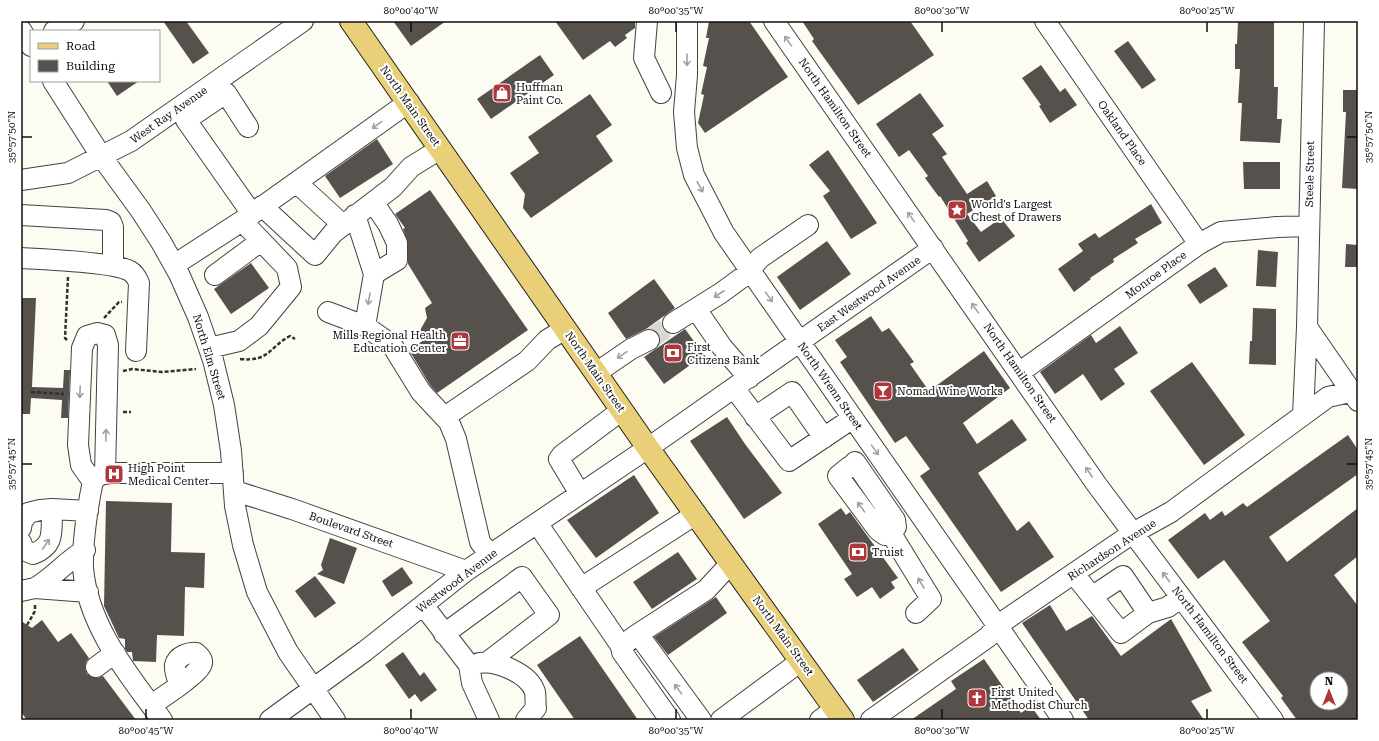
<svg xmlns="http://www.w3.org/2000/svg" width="1379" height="741" viewBox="0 0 1379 741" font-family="'Roboto Serif',serif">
<rect width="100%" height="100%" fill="#fdfcf3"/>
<path fill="#56514d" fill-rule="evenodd" d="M163 21H186L209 53 193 64Z
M393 21H446L411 46Z
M555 21H635V28L625 35 627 38 615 47 610 41 583 60Z
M709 21H749L788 77 705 133 698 123 704 95 701 94 707 67 703 66 709 38H706Z
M802 21H910L934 55 858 105 812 41 814 39Z
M1238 21H1274V87H1278L1277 119H1282L1280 143 1240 141 1242 103H1238L1240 69H1235V44H1237Z
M1128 41 1156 80 1142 89 1114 51Z
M540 55 554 75 491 119 477 99Z
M1041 65 1060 92 1065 88 1077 105 1050 123 1039 106 1041 105 1022 78Z
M107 81H139L117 96Z
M1343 90H1358V189L1342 188 1346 112H1343Z
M920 93 944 126 932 134 947 154 942 157 967 194 987 181 996 196 967 214 981 232 1001 218 1015 236 979 262 966 243 968 241 940 196 939 197 925 178 928 176 909 150 899 157 876 124Z
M590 94 612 125 596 136 613 161 531 218 523 208 525 194 510 173 539 153 528 137Z
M377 139 393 164 340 198 325 176Z
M828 150 877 223 851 239 823 196 830 191 809 165Z
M1243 162H1280V189H1244Z
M430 190 528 330 437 393 430 385 409 350 424 340 419 332 427 318 425 308 432 303 408 264V243L403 229 405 228 395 214Z
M1151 204 1162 223 1135 239 1138 243 1113 259 1114 262 1090 278 1091 279 1074 292 1058 269 1083 251 1078 244 1095 233 1099 238Z
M827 241 851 274 800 310 777 277Z
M1346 244 1358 245V267H1345Z
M1258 250 1278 252 1276 287 1256 286Z
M251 263 269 288 231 314 214 289Z
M1215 267 1228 286 1200 304 1187 285Z
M654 279 675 308 646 329 626 339 608 313Z
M21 298H36L32 387 63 388 64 370H70L68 418H61L62 400 31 398 30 414H21Z
M1253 308 1276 309V365L1249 364 1250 341H1252Z
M871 316 882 332 889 328 914 362 910 364 929 391 984 351 1010 388 963 423 977 444 1012 419 1027 440 978 473 1017 531 1029 521 1054 557 1001 592 920 476 930 469 906 436 895 443 840 362 847 357 835 340Z
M1120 326 1138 353 1114 369 1125 384 1101 401 1083 374 1055 394 1040 372 1091 335 1096 343Z
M685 329 704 355 664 384 644 357Z
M1192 362 1245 435 1204 465 1150 391Z
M727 417 745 444 782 493 744 519 690 441Z
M1348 435 1358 450V474L1269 537 1287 562 1358 508V556L1334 575 1358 606V720H1297L1281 698 1283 696 1242 642 1270 621 1224 560 1198 579 1168 540 1205 513 1210 520 1222 511 1225 516 1243 503 1247 507ZM1317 679H1341V703H1317Z
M634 475 659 513 596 558 567 520Z
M106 501 172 503 171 552 205 553 204 588 185 587 184 636 157 635 156 662 133 661 132 652H127L125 649V639L119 638 104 606Z
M841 508 846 515 850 512 898 578 891 582 895 588 880 599 872 587 857 597 844 579 852 574 818 524Z
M330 538 357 548 344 584 317 574 323 570 321 565Z
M678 552 697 579 652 609 633 582Z
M402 567 413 583 392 597 382 581Z
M315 576 336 603 315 618 295 591Z
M716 597 727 613 668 655 654 637Z
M1050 605 1066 631 1092 616 1121 656 1171 619 1212 691 1191 701 1204 720H1089L1022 623Z
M42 620 58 642 71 633 89 658 86 662 85 668 87 674 97 678 103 676 136 720H27L21 712V621L32 628Z
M580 636 638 720H575L537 665Z
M903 648 919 670 873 702 857 680Z
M403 652 420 676 424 672 437 690 421 702 415 694 409 699 385 665Z
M984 659 1021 713 1031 706 1041 720H911L956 689 951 681Z"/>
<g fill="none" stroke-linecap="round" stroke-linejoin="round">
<path stroke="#d9d8d1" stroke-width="20" stroke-dasharray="20 10" stroke-linecap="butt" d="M649 340 673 323"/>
<g stroke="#424242" stroke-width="22">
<path id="minor" d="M647 21 644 58 661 93
M687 21V75L684 112 687 148 694 175 724 233 1063 720
M774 21 1097 485 1273 720
M1045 21 1199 244
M21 30 31 46
M54 31 74 21
M53 81 101 156 141 211 161 242 179 274 198 317 213 360 224 405 231 451 235 506 243 545 257 592 288 652 335 720
M248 127 226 93 186 120 252 214
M21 180 68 173 131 141 303 21
M297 183 343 225
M373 202 388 224 397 243V260L374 274
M262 206 315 255 333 233 393 187 411 167 440 149
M21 215 106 220 111 222 113 227V266
M355 215 374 274 365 326
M21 258C42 259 115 262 130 271 135 274 137 278 139 283L136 351
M174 265 242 221 409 102
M750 270 760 258 808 225
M215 275 261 241
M696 309 722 347 749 378
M328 312 365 326 392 345 421 392 449 422
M673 323 721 293 751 271
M1307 327 1358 401
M209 348 239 341 259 326 291 287 287 268 242 221
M1020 372 1199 244 1221 232 1277 227 1309 226
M596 373 631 349 649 340
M734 388 789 461 853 418
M1303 415 1307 327 1314 21
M755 417 792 392 824 438
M855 462 895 520 896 527
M849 467 838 476 878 530 885 535
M93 482 81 465 78 445 82 348 87 336 97 333 105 335 108 345 105 474
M235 491 292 509 466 571
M580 494 559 459 562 455 622 410
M881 517 931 599 916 613
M537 523 621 646
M21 528 22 522 28 513 40 510 52 509 88 511
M21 542 24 550 33 554C56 545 51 531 52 509
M490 555 480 542 456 439 449 422V414L527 361 547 340 565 329
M1074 574 1121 633 1148 613 1123 576 1093 596
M35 588C54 577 66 561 85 550
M581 588 696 514
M21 591 35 588 88 592
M423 605 469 665 472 683 489 720
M1148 613 1168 607 1181 597
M444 634 522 577 549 615 489 661
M638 634 706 590 731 563
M479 663C496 660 529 673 535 692 536 697 535 703 536 708L526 720
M96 667 115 653
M151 705C160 699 202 672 202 663 203 659 199 656 196 653 189 652 177 656 175 665 174 671 178 679 179 685
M162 720C129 675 88 627 83 568 82 544 88 504 93 481L100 475 111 473H233
M270 720 365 651 466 571 648 448 933 248
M670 720 622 652 621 646 638 634 701 720
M721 720 801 661
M820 720 835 709
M871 720 988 637 998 625 1133 533 1171 512 1328 397 1350 392H1358"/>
</g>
<g stroke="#202020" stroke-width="24">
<path id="major" d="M351 21 648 448 843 720"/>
</g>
<path stroke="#313131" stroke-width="2.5" stroke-dasharray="4 2" stroke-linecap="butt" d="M104 318 119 302H122
M67 340 65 338 68 277
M240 359C270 362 269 347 290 336L295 339
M123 371 132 369 162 372 196 369
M31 392 64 394
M123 412H131
M27 625 35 611V605"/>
<use href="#minor" stroke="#fff" stroke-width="20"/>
<use href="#major" stroke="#e9d078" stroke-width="22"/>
</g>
<defs><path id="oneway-shaft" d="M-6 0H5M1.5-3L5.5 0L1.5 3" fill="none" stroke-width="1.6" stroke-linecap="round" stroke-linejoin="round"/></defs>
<g stroke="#9f9f9f">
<use href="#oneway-shaft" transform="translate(788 41) rotate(-125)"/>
<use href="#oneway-shaft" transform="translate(687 60) rotate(90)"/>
<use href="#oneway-shaft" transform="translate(377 125) rotate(144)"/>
<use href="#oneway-shaft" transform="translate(700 187) rotate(62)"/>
<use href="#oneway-shaft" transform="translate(911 217) rotate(-125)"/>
<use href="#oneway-shaft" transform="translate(719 294) rotate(147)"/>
<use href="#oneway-shaft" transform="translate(769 297) rotate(55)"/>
<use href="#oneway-shaft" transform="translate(369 299) rotate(100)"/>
<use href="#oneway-shaft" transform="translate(975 308) rotate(-125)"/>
<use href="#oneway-shaft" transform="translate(622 355) rotate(146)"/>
<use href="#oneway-shaft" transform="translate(80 392) rotate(92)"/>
<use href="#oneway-shaft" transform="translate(106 435) rotate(-89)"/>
<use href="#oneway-shaft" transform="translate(875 450) rotate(55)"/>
<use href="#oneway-shaft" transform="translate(1089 472) rotate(-124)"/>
<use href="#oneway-shaft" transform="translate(861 507) rotate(-126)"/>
<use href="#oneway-shaft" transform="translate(46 544) rotate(-56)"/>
<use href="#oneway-shaft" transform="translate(1166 577) rotate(-127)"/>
<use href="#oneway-shaft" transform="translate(921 583) rotate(-121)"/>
<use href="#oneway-shaft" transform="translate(678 689) rotate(-126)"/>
</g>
<path fill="none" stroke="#0f0f0f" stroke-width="1.5" d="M411 22V32M676 22V32M942 22V32M1207 22V32M22 137H32M1347 137H1357M22 464H32M1347 464H1357M146 709V719M411 709V719M676 709V719M942 709V719M1207 709V719"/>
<defs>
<g id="shop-square" transform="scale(1)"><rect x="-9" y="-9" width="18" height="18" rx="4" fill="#af3739" stroke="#fff"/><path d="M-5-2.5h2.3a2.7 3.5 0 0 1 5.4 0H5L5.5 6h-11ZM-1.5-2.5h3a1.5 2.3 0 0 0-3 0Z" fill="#fff"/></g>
<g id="sight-square" transform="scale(1)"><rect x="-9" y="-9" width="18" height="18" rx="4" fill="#af3739" stroke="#fff"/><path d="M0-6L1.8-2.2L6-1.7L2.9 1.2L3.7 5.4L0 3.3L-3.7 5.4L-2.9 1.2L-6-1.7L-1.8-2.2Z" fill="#fff"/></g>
<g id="office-square" transform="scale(1)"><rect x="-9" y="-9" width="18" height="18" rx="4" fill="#af3739" stroke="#fff"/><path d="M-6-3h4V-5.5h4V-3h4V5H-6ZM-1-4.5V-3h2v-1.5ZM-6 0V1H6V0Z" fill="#fff"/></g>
<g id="bank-square" transform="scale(1)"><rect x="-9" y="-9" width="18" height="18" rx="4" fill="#af3739" stroke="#fff"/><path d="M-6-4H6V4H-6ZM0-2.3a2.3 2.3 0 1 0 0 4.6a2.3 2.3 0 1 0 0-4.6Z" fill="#fff"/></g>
<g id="bar-square" transform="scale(1)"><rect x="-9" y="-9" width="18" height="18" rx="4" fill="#af3739" stroke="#fff"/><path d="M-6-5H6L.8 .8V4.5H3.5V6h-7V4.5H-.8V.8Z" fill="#fff"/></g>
<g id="hospital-square" transform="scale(1)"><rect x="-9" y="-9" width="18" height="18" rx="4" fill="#af3739" stroke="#fff"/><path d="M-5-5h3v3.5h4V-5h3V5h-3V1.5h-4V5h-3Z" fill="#fff"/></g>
<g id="church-square" transform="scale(1)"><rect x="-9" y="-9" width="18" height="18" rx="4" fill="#af3739" stroke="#fff"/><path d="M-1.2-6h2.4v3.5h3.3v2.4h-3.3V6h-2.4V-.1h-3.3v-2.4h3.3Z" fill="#fff"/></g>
</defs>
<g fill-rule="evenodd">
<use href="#shop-square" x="502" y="93"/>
<use href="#sight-square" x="957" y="210"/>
<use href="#office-square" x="460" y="341"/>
<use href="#bank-square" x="673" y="353"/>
<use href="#bar-square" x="883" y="391"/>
<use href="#hospital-square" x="114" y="474"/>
<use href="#bank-square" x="858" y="552"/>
<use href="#church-square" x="977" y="698"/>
</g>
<g text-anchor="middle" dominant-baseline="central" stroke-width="4" stroke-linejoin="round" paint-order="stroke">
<g font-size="11" fill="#0f0f0f" stroke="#fff" text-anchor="start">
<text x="516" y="87">Huffman<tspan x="516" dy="13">Paint Co.</tspan></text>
<text x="971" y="204">World's Largest<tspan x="971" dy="13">Chest of Drawers</tspan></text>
<text x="446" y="335" text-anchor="end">Mills Regional Health<tspan x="446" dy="13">Education Center</tspan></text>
<text x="687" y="347">First<tspan x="687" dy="13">Citizens Bank</tspan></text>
<text x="897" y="391">Nomad Wine Works</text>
<text x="128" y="468">High Point<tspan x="128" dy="13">Medical Center</tspan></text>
<text x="872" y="552">Truist</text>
<text x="991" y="692">First United<tspan x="991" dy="13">Methodist Church</tspan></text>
</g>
<g font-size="11" fill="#0f0f0f" stroke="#fff">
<text transform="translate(410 106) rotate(55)">North Main Street</text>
<text transform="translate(835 108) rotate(55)">North Hamilton Street</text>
<text transform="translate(169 115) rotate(-35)">West Ray Avenue</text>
<text transform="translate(1122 133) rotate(55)">Oakland Place</text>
<text transform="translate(1310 174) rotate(-89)">Steele Street</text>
<text transform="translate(1156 275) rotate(-36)">Monroe Place</text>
<text transform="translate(869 294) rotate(-35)">East Westwood Avenue</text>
<text transform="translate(209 357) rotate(73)">North Elm Street</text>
<text transform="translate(595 372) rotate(55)">North Main Street</text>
<text transform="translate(1020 373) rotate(55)">North Hamilton Street</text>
<text transform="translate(830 386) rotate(55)">North Wrenn Street</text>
<text transform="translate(351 530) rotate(19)">Boulevard Street</text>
<text transform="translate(1112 550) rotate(-33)">Richardson Avenue</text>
<text transform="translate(457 581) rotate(-37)">Westwood Avenue</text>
<text transform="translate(1210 635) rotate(53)">North Hamilton Street</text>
<text transform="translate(783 636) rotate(54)">North Main Street</text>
</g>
</g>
<rect width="1379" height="741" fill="none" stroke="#ffffff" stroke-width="44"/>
<rect x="30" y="30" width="130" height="52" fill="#ffffff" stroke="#9f9f9f"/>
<rect x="38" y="43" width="20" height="6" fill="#e9d078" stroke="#9f9f9f"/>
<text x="66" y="50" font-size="12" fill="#0f0f0f">Road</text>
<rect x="38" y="60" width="20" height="12" fill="#56514d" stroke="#9f9f9f"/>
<text x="66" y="70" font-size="12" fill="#0f0f0f">Building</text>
<g transform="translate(1329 691)"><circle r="19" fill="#ffffff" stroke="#9f9f9f"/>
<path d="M0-3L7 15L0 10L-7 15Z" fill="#af3739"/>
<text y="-6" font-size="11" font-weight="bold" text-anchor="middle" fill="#0f0f0f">N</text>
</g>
<rect x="22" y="22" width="1335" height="697" fill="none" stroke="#0f0f0f" stroke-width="1.5"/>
<g font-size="10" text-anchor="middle" fill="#0f0f0f">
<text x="411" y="14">80°00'40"W</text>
<text x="676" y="14">80°00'35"W</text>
<text x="942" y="14">80°00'30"W</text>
<text x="1207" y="14">80°00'25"W</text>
<text transform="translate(11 137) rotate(-90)" y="4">35°57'50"N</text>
<text transform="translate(1368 137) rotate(-90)" y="4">35°57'50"N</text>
<text transform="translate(11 464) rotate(-90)" y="4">35°57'45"N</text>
<text transform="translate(1368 464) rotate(-90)" y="4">35°57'45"N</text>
<text x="146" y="734">80°00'45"W</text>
<text x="411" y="734">80°00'40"W</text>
<text x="676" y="734">80°00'35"W</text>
<text x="942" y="734">80°00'30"W</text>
<text x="1207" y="734">80°00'25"W</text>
</g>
</svg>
